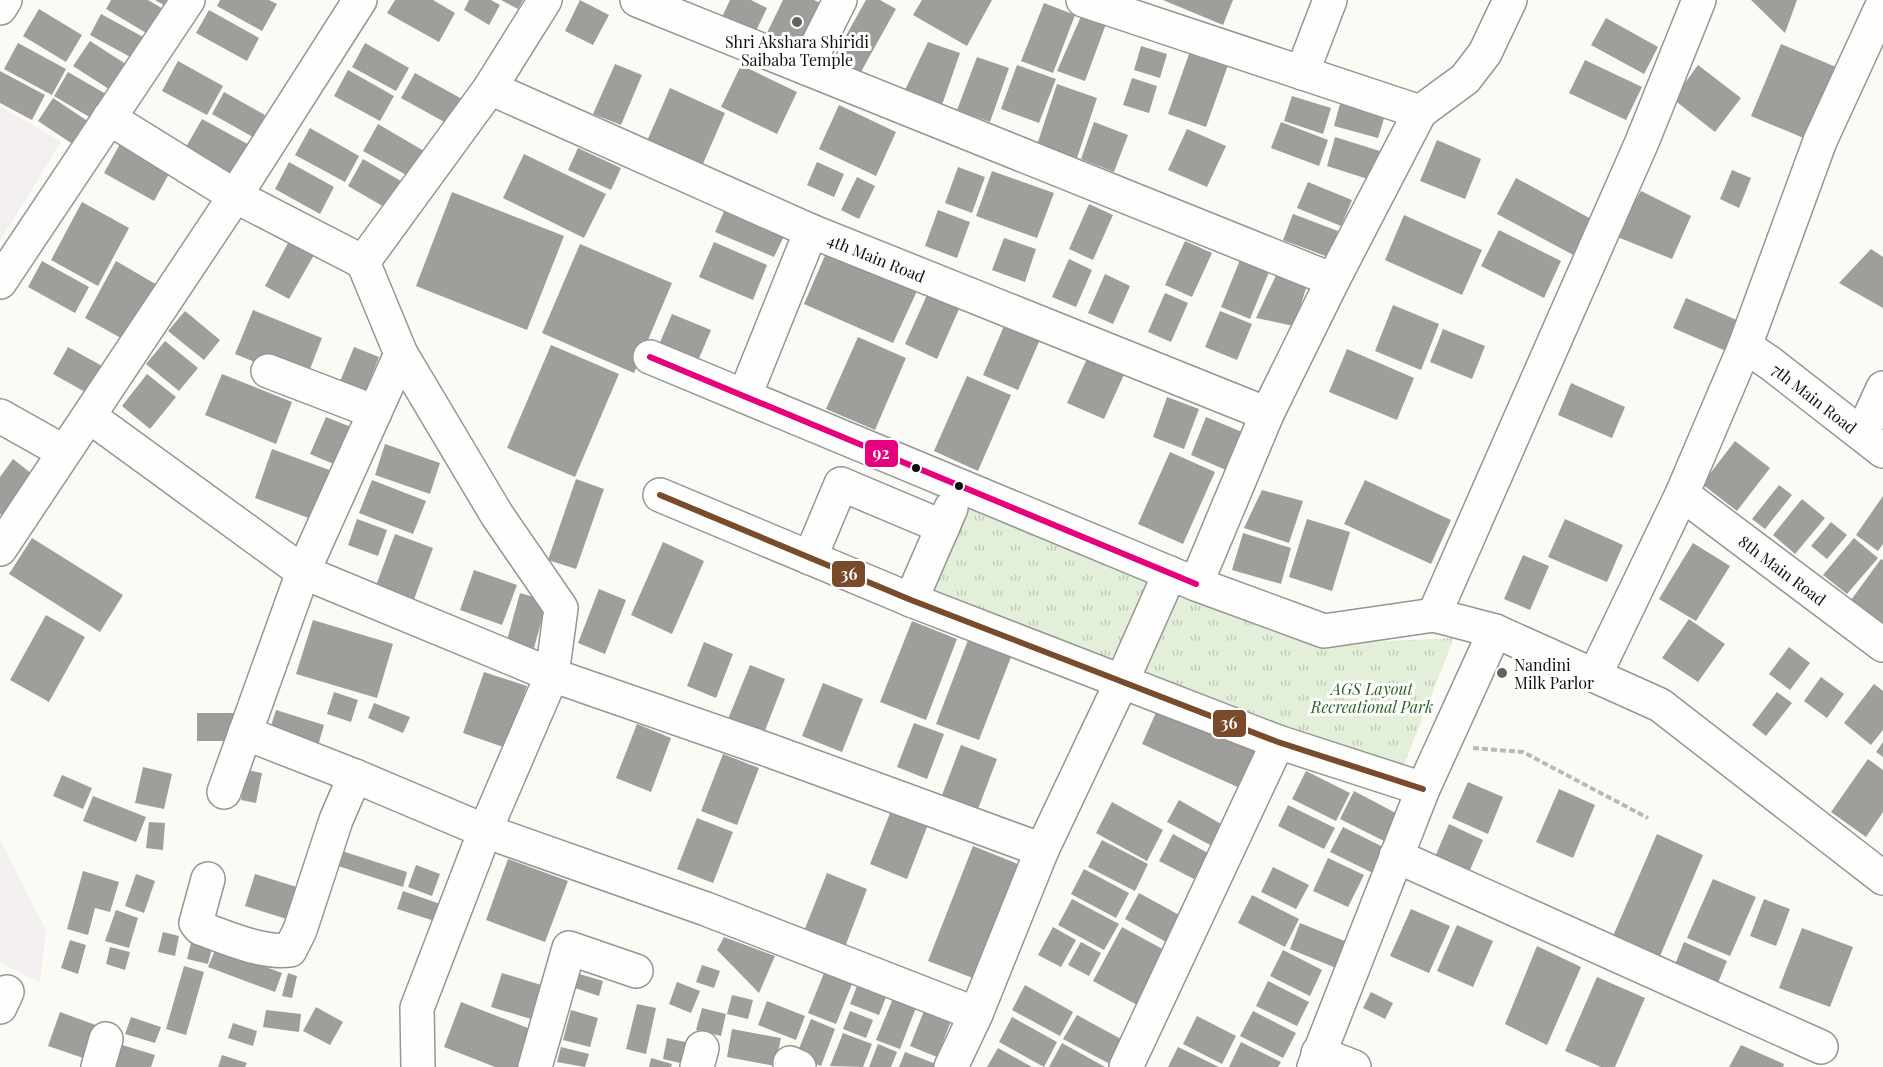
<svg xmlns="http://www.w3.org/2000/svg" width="1883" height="1067" viewBox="0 0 1883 1067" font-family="'Playfair Display',serif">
<defs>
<pattern id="park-tufts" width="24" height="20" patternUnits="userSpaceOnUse" patternTransform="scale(1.5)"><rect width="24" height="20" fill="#e3efd8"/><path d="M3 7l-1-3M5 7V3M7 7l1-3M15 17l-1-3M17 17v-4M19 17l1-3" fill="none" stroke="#c2ccb8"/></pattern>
</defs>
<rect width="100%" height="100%" fill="#fbfbf6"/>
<path fill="#f3eff1" d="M0 106 61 142 0 241Z
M0 839 46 930 40 983 0 963Z"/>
<path fill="url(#park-tufts)" d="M971 505 1324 644 1454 638 1402 770 934 591Z"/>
<path fill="#9f9e9b" d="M111 0H148L168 12 153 37 106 9Z
M155 0H178L172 10Z
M220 0H269L277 4 262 31 217 6Z
M395 0H433L455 13 439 42 387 13Z
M469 0H491L500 5 489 25 464 10Z
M501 0H523L518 9Z
M580 0 609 15 593 45 565 31Z
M730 0H751L767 8 753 37 720 21Z
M783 0H814L828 7 804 57 765 37Z
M866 0H880L896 9 857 79 830 64Z
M922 0H992L967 46 913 15Z
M1163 0H1233L1223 25Z
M1751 0H1797L1785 33Z
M1044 3 1075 15 1053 73 1021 61Z
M1086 5 1110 13 1085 81 1057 71Z
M39 9 82 35 66 62 23 36Z
M209 10 259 38 247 61 196 33Z
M101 14 145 38 134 59 90 35Z
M1606 18 1658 47 1644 74 1591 45Z
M90 41 129 66 112 91 73 66Z
M928 42 960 53 942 105 905 90Z
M18 43 66 69 52 95 4 69Z
M365 43 409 68 396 91 352 67Z
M1781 44 1836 67 1806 139 1751 116Z
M1141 46 1167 54 1160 78 1134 70Z
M1190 51 1228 65 1206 127 1168 114Z
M977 57 1009 68 990 122 957 110Z
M1585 60 1642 87 1626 120 1569 93Z
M178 61 223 86 207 115 162 91Z
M615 64 642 75 621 125 593 114Z
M741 65 797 92 777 134 721 107Z
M1017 65 1056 79 1039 123 1001 109Z
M1698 65 1741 98 1715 132 1673 99Z
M348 70 394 96 380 121 334 96Z
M0 71 45 95 32 120 0 103Z
M68 72 106 94 91 118 54 96Z
M415 73 462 99 448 124 401 98Z
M1132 78 1157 86 1149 113 1123 105Z
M1057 84 1097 98 1076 161 1036 148Z
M670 88 725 113 702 166 647 141Z
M224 92 265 115 253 137 212 114Z
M1292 96 1331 108 1323 134 1284 121Z
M53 98 95 126 80 149 38 121Z
M1341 100 1386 112 1378 138 1334 126Z
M839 105 896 132 876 176 819 149Z
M202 119 253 147 237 176 186 147Z
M1094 122 1128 135 1114 172 1081 159Z
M1281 122 1328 140 1319 166 1271 148Z
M378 124 424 151 410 177 363 151Z
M310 128 359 156 345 182 295 155Z
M1187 129 1226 146 1207 187 1168 170Z
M1335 137 1383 152 1374 181 1327 166Z
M1437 140 1481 159 1465 199 1420 181Z
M120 144 170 172 154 201 104 173Z
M578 148 621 168 611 190 568 170Z
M524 154 606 194 584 238 503 198Z
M363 159 401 181 386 208 348 186Z
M289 162 334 187 320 214 275 189Z
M817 162 844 174 834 197 807 185Z
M958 167 985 177 972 213 945 203Z
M1732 170 1751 178 1739 208 1720 199Z
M992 171 1054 193 1037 238 976 216Z
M857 177 875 186 859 219 841 210Z
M1516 178 1593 220 1575 256 1497 214Z
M1308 182 1352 200 1341 226 1297 208Z
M1641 191 1691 216 1672 259 1615 236Z
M452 192 564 236 527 330 416 286Z
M82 202 129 228 98 286 51 260Z
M1089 204 1113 215 1093 260 1069 249Z
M725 209 785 234 774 257 715 232Z
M938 210 970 222 957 258 925 246Z
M1293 214 1338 231 1328 257 1283 240Z
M1404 215 1482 250 1462 295 1385 260Z
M1499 230 1561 261 1544 298 1481 266Z
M1004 238 1036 249 1025 282 992 270Z
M289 241 314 255 289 299 265 286Z
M1185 241 1212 253 1192 297 1165 285Z
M714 242 767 265 753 300 699 277Z
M580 244 672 283 634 373 542 333Z
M1871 249 1883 257V308L1839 283Z
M827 251 917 291 893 343 804 304Z
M1069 259 1092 270 1076 307 1052 297Z
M1240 260 1269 272 1250 319 1221 307Z
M42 261 89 287 75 313 28 287Z
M116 261 159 286 128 342 85 318Z
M1281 265 1310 276 1294 326 1256 318Z
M1105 274 1130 286 1113 324 1088 313Z
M1165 293 1188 303 1171 342 1148 332Z
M927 295 959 309 937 359 905 344Z
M1686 298 1746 324 1733 354 1673 328Z
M1393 305 1439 324 1421 370 1375 351Z
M253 310 322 338 305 382 235 354Z
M185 311 220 340 204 360 168 331Z
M1220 311 1252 324 1237 360 1205 347Z
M672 314 711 330 697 363 658 347Z
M1007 319 1042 335 1018 390 983 375Z
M1443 329 1485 346 1472 379 1430 362Z
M858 337 906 358 875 430 826 409Z
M165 341 198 368 179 391 146 364Z
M551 345 619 374 575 477 507 448Z
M68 347 102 366 87 393 53 374Z
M354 347 379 357 362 400 337 389Z
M1347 349 1414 378 1397 420 1329 392Z
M1090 352 1127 368 1104 419 1067 403Z
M147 374 176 397 150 429 122 406Z
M222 374 292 402 276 444 205 415Z
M967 376 1011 395 978 471 934 451Z
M1571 383 1625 407 1612 438 1558 415Z
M1167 397 1199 409 1184 449 1153 437Z
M326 417 351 427 336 465 310 454Z
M1206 417 1242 432 1226 470 1191 455Z
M1735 441 1770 468 1737 511 1702 484Z
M385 444 440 463 430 494 375 475Z
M272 449 332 471 314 520 255 498Z
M1170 452 1215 472 1183 544 1138 524Z
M13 459 36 477 6 518 0 514V477Z
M576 479 604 489 576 569 548 560Z
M372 480 426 501 413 534 359 513Z
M1365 480 1451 520 1431 564 1344 524Z
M1779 485 1792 495 1765 529 1752 519Z
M1262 490 1303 501 1289 543 1244 528Z
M1883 496V544L1878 551 1856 535Z
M1802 499 1825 518 1795 554 1773 535Z
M357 519 387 530 378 556 348 545Z
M1307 519 1350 532 1332 591 1289 577Z
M1565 519 1623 545 1607 582 1548 557Z
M1831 522 1847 535 1827 559 1811 546Z
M1243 533 1291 548 1281 584 1232 570Z
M395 534 433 548 412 605 374 591Z
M32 538 123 595 100 632 9 574Z
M1854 538 1878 558 1847 594 1823 575Z
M663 542 704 561 672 634 631 615Z
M1693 543 1730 566 1696 621 1659 599Z
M1523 555 1549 566 1530 610 1504 599Z
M1881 559 1883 560V624L1851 600Z
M474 570 517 585 502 625 460 610Z
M599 589 626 600 605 654 578 643Z
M520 593 547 601 534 648 507 640Z
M46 615 85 637 49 702 10 680Z
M1689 619 1725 644 1698 682 1662 658Z
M313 620 393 644 377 698 296 674Z
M912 621 957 639 926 720 880 702Z
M968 640 1011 657 979 740 936 724Z
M704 642 733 654 716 698 687 686Z
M1789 647 1810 663 1790 690 1769 674Z
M750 665 785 679 764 733 728 719Z
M484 672 527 686 506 748 463 733Z
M1821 677 1844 694 1827 718 1804 701Z
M823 683 863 699 842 752 802 736Z
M1874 684 1883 691V730L1871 745 1844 723Z
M334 692 358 700 351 722 327 714Z
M1777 692 1792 703 1766 736 1752 725Z
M374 703 410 717 403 733 368 718Z
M1158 708 1258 752 1242 789 1142 744Z
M276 710 324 725 315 756 266 741Z
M197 713H238L237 741H197Z
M914 723 944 734 927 779 897 767Z
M637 724 671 738 651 792 616 778Z
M1883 742V757L1876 752Z
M961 745 997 759 978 809 942 795Z
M723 754 759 768 737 825 701 811Z
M1868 759 1883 770V812L1866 837 1831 812Z
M143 767 172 774 164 809 135 803Z
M247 770 262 773 256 803 241 800Z
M1306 771 1350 793 1336 821 1292 799Z
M62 775 92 788 83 809 53 796Z
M1468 782 1503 797 1488 834 1452 818Z
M1559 789 1595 805 1573 858 1536 842Z
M1354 791 1409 820 1396 847 1340 819Z
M93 796 146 817 136 842 83 821Z
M1179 800 1223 825 1212 846 1167 822Z
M1112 802 1163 830 1147 861 1096 833Z
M1288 805 1335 828 1324 849 1278 826Z
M892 808 929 822 907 879 870 864Z
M697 818 733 832 713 883 677 869Z
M149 822 165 823 163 850 146 848Z
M1449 824 1483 840 1463 886 1429 871Z
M1343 827 1391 851 1379 876 1330 852Z
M1173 834 1208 853 1194 879 1159 861Z
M1657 834 1703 855 1660 956 1613 936Z
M1102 840 1148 864 1135 891 1088 867Z
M973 846 1018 864 973 978 928 961Z
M342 851 407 872 403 887 338 866Z
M1328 858 1364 875 1348 907 1313 891Z
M508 859 568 881 545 942 486 920Z
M416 865 440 874 432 896 408 887Z
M1273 867 1309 885 1296 909 1261 892Z
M1084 869 1129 893 1116 918 1071 894Z
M83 871 119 882 110 912 95 908 88 935 67 929Z
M827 873 867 889 845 947 804 931Z
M136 874 155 881 144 913 125 906Z
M255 874 303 889 293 921 245 906Z
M1713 879 1756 897 1730 956 1687 938Z
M403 891 446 906 441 923 397 909Z
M1139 893 1181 916 1166 942 1125 919Z
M1252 895 1299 919 1285 947 1238 923Z
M1072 899 1119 924 1104 950 1058 925Z
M1764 899 1790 909 1776 946 1750 936Z
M1411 909 1450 926 1429 973 1390 956Z
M116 910 138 918 129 948 105 941Z
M1300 923 1347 942 1336 968 1290 949Z
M1457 925 1493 941 1473 987 1437 971Z
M1053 927 1076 940 1061 967 1038 955Z
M1122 927 1168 952 1139 1006 1093 981Z
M1802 928 1853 947 1830 1007 1779 988Z
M163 932 179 936 175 956 158 952Z
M724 937 775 956 759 993 717 950Z
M70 940 86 945 78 974 61 968Z
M1081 942 1101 953 1089 976 1068 965Z
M1684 942 1727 961 1717 985 1674 967Z
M191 943 212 948 208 964 187 959Z
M1537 946 1581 967 1547 1045 1505 1024Z
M110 947 130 952 125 970 106 964Z
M216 948 282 973 275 992 208 967Z
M1283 950 1322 970 1310 996 1270 976Z
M702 965 720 971 714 988 696 982Z
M184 966 204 972 186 1035 166 1029Z
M288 973 297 976 292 998 282 996Z
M502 973 551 988 541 1022 491 1007Z
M576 973 603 981 599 996 572 987Z
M824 973 852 984 836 1024 808 1013Z
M1597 977 1645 998 1615 1067H1601L1565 1051Z
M1268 981 1309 1002 1297 1026 1256 1006Z
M677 982 700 991 691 1013 669 1004Z
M1025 985 1073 1012 1060 1036 1012 1010Z
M857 986 886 997 879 1015 850 1004Z
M1371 992 1393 1003 1385 1019 1363 1008Z
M732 995 753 1000 748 1019 727 1014Z
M894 996 917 1005 900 1049 876 1040Z
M767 1001 805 1016 796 1040 758 1025Z
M461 1002 543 1034 531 1067H495L444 1047Z
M637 1004 656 1008 646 1054 626 1049Z
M316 1007 343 1022 330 1045 303 1031Z
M702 1008 726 1014 721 1036 696 1030Z
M266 1010 301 1014 299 1032 263 1027Z
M571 1010 598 1018 590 1047 563 1040Z
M850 1011 873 1020 866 1038 843 1029Z
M924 1011 951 1021 937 1057 910 1046Z
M1253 1011 1296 1033 1283 1058 1240 1036Z
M60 1012 104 1028 92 1061 48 1046Z
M1077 1015 1121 1039 1108 1063 1063 1039Z
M1197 1016 1236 1036 1222 1064 1183 1044Z
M131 1017 161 1027 155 1043 125 1034Z
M1012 1017 1057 1042 1044 1067 999 1042Z
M811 1019 835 1029 821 1066 796 1056Z
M233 1023 257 1031 253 1046 228 1038Z
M732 1029 781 1038 775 1066 727 1057Z
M843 1033 872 1044 863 1067 830 1066Z
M667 1038 694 1044 689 1065 663 1059Z
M1241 1042 1281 1062 1278 1067H1229Z
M1062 1043 1105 1067H1049Z
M119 1044 155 1055 151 1067H111Z
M878 1044 897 1052 891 1067H869Z
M1741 1045 1784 1064 1783 1067H1729Z
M561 1047 589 1054 585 1067 557 1062Z
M1178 1047 1219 1067H1168Z
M998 1048 1032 1067H987Z
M905 1052 936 1064 934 1067H899Z
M222 1055 247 1063 245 1067H218Z
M651 1058 672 1064 671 1067H649Z"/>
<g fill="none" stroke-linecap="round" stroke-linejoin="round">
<g stroke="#959593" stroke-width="36">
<g id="minor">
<path d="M637 0 1333 280"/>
<path d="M1083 0 1420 112"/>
<path d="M1510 0 1485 53 1465 79 1420 112 1333 280 1267 414 1196 584 1324 631 1434 615 1495 631 1660 705 1883 878"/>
<path d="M0 8 5 0"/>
<path d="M806 68 840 0"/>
<path d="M1302 73 1330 0"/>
<path id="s1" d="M490 88 811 231 1267 414"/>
<path d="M109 118 235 196 363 262"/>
<path d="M0 282 188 0"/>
<path id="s2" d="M1745 346 1770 363 1883 451"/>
<path d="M650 357 1196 584"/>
<path d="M268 371 375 412"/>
<path d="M745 395 811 231"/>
<path d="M0 416 64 452"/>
<path d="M89 416 303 572 552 675 771 751 1042 850"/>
<path d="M1862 434 1883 388"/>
<path id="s3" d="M1682 494 1883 645"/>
<path d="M660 495 911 600 1278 742 1423 789"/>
<path d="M0 549 235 196 360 0"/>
<path d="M810 558 841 484 943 527"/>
<path d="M911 600 951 508"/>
<path d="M1434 615 1642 142 1699 0"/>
<path d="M1595 675 1682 494 1745 346 1820 141 1883 4"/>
<path d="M245 733 355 776 485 831 706 909 976 1014"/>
<path d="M224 792 303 572 401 354"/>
<path d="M1396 856 1821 1047"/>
<path d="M208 879 196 923 200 928C225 937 263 954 290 950L300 930 336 820 355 776"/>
<path d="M0 1007 7 992"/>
<path d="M1318 1053 1354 1067"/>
<path d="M790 1063 799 1067"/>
<path d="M98 1067 106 1039"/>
<path d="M418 1067 417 1008 485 831 552 675 561 608 497 515 401 354 363 262 490 88 545 0"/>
<path d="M535 1067 569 948 636 971"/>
<path d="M697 1067 702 1048"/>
<path d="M951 1067 976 1014 1042 850 1122 681 1170 573"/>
<path d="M1126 1067 1278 742"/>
<path d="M1314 1067 1423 789 1495 631"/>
</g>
</g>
<path stroke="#b9b9b8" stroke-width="4" stroke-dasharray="6 3" stroke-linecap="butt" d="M1473 748 1523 752 1648 818"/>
<use href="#minor" stroke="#fefefe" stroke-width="33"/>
<g stroke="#fff" stroke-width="10">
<path id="bus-1" d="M650 357 1196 584"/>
</g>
<g stroke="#fff" stroke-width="10">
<path id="bus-2" d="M660 495 911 600 1278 742 1423 789"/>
</g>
<use href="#bus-1" stroke="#e5007d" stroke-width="6"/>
<use href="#bus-2" stroke="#7a4b2a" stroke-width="6"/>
</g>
<g fill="#626260" stroke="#fff" stroke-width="2">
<circle cx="797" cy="22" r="6"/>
<circle cx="1502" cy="673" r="6"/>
</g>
<g fill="#0f0f0f" stroke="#fff" stroke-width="2">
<circle cx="916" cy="468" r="5"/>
<circle cx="959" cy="486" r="5"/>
</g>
<g text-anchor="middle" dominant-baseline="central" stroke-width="6" stroke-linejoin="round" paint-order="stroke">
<g font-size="16" fill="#0f0f0f" stroke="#fff">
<text x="797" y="41">Shri Akshara Shiridi<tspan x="797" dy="18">Saibaba Temple</tspan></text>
<text x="1514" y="664" text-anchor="start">Nandini<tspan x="1514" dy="18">Milk Parlor</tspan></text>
</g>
<g font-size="16" fill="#0f0f0f" stroke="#fff">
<text stroke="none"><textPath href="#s1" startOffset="422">4th Main Road</textPath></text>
<text stroke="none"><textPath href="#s2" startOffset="87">7th Main Road</textPath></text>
<text stroke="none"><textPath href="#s3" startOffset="126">8th Main Road</textPath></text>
</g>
<g font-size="16" font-style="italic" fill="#2c6126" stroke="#fff">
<text x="1372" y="688">AGS Layout<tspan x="1372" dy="18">Recreational Park</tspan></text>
</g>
</g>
<g stroke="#fff" stroke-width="2">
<rect x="864" y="439" width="35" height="29" rx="6" fill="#e5007d"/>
<rect x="831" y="560" width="35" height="28" rx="6" fill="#7a4b2a"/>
<rect x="1212" y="709" width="35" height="29" rx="6" fill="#7a4b2a"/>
</g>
<g font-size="16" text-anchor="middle" font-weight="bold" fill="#fff">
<text x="881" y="459">92</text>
<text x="849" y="580">36</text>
<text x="1229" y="729">36</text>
</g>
</svg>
